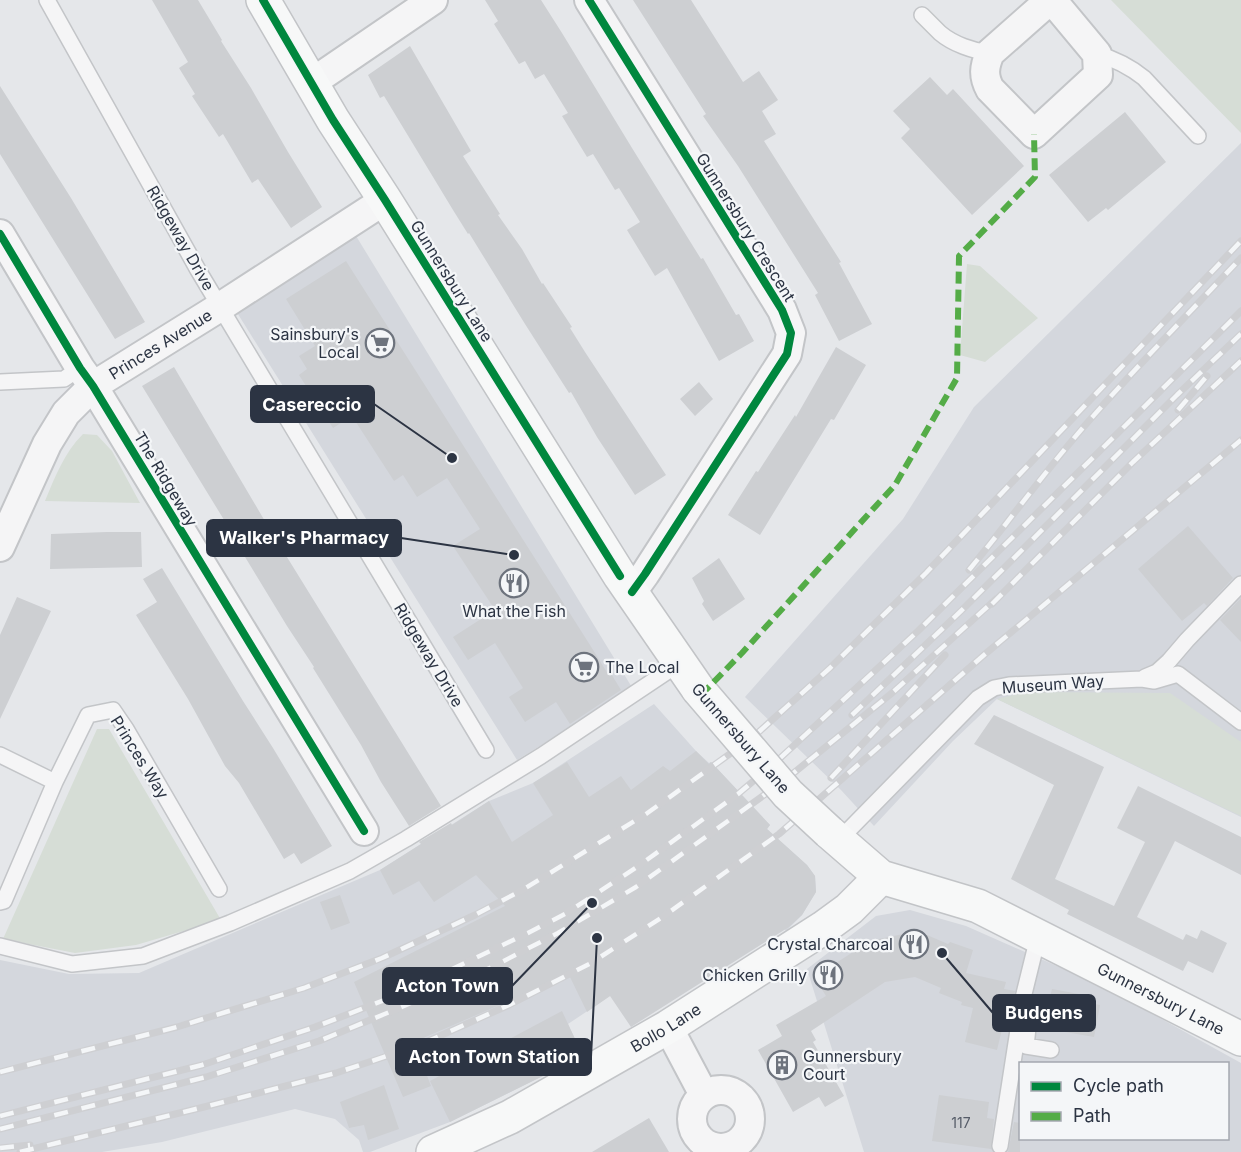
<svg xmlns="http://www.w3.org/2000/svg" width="1241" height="1152" viewBox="0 0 1241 1152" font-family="Inter,sans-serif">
<rect width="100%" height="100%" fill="#e5e7ea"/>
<path fill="#d4d7dd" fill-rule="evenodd" d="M1241 143V817L997 699 953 741 874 826 841 790 745 697 903 519 974 407Z
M353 231 633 689 517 760 231 303Z
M654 704 696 751 709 763 711 762 770 825 767 829 807 865 815 876 816 892 802 915 786 931 752 886 652 968 568 1024 583 1056 450 1122 370 1152H363L359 1140 335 1119 295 1109 162 1142 102 1152H0V960L69 974 139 973 380 870 489 801 533 783Z
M910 910 966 926 1102 986 1241 1063V1152H864L807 969 876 916ZM1020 1064H1228V1138H1020Z"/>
<path fill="#d6ddd6" d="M1111 0H1241V133Z
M967 264 980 266 1038 318 985 362 960 355Z
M83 434 97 435 112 451 140 503 45 501C55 477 64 453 83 434Z
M1027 692 1170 693 1241 742V816L997 699Z
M97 729H109L221 920 136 945 75 953 3 939Z"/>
<path fill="#cdcfd2" d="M152 0H198L222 40 221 41 251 88 288 152 322 207 291 228 258 179 252 183 223 134 219 137 192 96 195 94 179 68 188 62Z
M485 0H541L562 33 632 148 701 259 703 258 736 315 739 314 754 341 719 361 667 268 655 276 627 230 640 222 619 188 615 190 593 154 587 157 562 116 568 113 544 74 535 79 525 61 519 64 494 24 498 21Z
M633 0H691L743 82 759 71 778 100 762 111 776 134 764 141 841 262 839 263 872 324 839 341 815 295 818 293 738 166 703 116 706 114Z
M410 46 471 151 463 156 500 214 498 215 522 249 542 284 543 283 572 327 570 328 585 352 666 475 635 495 597 437 571 392 569 393 525 324 469 233 468 234 453 210 384 96 380 98 368 75Z
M930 77 947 95 953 89 1024 166 972 215 901 138 910 129 893 111Z
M0 86 71 198 145 322 115 339 0 154Z
M1125 112 1166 162 1108 210 1106 208 1088 222 1049 175Z
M346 261 590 645 608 674 610 672 621 690 570 724 556 702 525 722 509 697 523 688 495 643 468 660 453 637 495 610 453 546 480 529 447 478 417 497 403 475 394 481 352 416 333 428 299 375 307 369 299 356 315 346 286 299Z
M836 347 866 365 834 420 831 419 760 535 728 515 756 471 758 472 795 415 796 417Z
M174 367 269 528 441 806 409 826 381 782 361 745 313 668 314 667 287 626 228 529 229 528 142 386Z
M699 382 713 399 695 416 680 399Z
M1188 526 1233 578 1207 606 1204 603 1182 621 1138 569Z
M107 532H141L142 567 50 569 51 534Z
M719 558 745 599 713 621 702 604 704 601 692 578Z
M162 568 243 701 273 748 332 846 301 864 294 853 284 859 239 783 225 766 188 699 136 615 157 602 143 579Z
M17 597 51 611 0 719V635Z
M1241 598V642L1220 620Z
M994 715 1104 767 1055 879 1114 906 1145 842 1117 828 1138 786 1241 837V875L1175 841 1137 917 1183 940 1186 934 1197 939 1201 930 1227 943 1213 973 1188 961 1183 971 1067 914 1069 910 1011 879 1054 785 974 744Z
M696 751 709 764 711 762 770 825 767 829 807 865 815 876 816 892 802 915 789 927 631 1027 610 996 587 1012 569 975 414 1042 431 1086 403 1097 354 982 505 906 476 875 434 902 419 881 393 895 380 870 421 844 419 842 451 823 452 825 489 801 512 842 553 815 533 783 567 762 589 797 621 776 631 790 663 766 670 771Z
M340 895 350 923 331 930 320 902Z
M908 933 927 935 948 944 950 942 973 950 966 973 1006 982 1004 989 1015 991 1009 1022 1004 1021 997 1050 965 1042 973 1008 961 1005 962 1002 939 993 941 988 915 977 885 982 811 1031 816 1040 813 1042 844 1096 825 1107 819 1097 793 1112 758 1050 782 1036 776 1025 826 996 813 975 834 960 836 963 867 943 879 939Z
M1052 989 1079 994 1078 1001 1100 1005 1094 1037 1037 1027 1034 1021 1030 1018 1034 994 1050 997Z
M562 1011 582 1054 549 1073 450 1122 430 1081Z
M384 1085 399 1129 368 1140 364 1125 349 1128 340 1102Z
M939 1095 989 1102 987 1118 994 1119 991 1149 932 1141Z
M649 1118 669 1152H592Z
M1014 1122 1020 1123V1152H1008Z"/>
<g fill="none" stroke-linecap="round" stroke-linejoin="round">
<g stroke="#c3c5c8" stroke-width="18">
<path id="lane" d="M47 0 198 270 486 750
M922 15C928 21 934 27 940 33 953 44 973 51 990 53
M1097 54C1115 59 1129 66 1144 78L1198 136
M0 382 64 379 80 368
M1145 677 1157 672 1169 661 1187 640 1241 584
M0 755 55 782
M838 841 978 698 994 688 1009 685 1142 679 1154 681 1178 674 1241 722
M0 902 4 901 55 782 88 715 113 710 126 729 219 889
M0 946 72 964 143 956 230 923 350 871 406 839 541 756 680 663
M1028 1028 1026 1046 1051 1050
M1000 1146 1023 998 1038 937"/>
</g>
<g stroke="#c3c5c8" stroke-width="32">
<g id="street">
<path d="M589 0 782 310 791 333 787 354 645 574 632 592"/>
<path d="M1050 0 990 53C984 67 983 76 990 89L1034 134 1098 75 1097 54 1052 0"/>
<path d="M310 80 320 77 433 0"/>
<path d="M0 234 80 368 93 386 364 831"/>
<path id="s1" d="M0 547 47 444 66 413 93 386 220 307 385 200"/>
<path d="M668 1027 704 1095"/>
<circle cx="721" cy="1119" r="29"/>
</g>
</g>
<g stroke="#c3c5c8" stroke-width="36">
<g id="secondary">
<path id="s2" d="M433 1152 510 1117 668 1027 823 928 849 909 881 877"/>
</g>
</g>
<g stroke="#c2c4c7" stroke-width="36">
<g id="primary">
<path d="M263 0 333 120 385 200 620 576 698 689"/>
<path id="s3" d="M829 832 881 877 978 906 1241 1039"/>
</g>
</g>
<use href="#lane" stroke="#f5f5f6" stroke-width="15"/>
<use href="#street" stroke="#f5f5f6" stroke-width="28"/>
<use href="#secondary" stroke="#f7f8f8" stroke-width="33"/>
<use href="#primary" stroke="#f7f8f8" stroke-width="33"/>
<g stroke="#cecfd2" stroke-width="7">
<path id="rail" d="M1178 410 1207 376
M969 570C1012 518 1050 464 1095 414 1142 361 1192 310 1241 258
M992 604 1133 462 1241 361
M852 715 962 610 1177 395 1241 334
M831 778 945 655
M0 1072 177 1027 304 988 382 958 475 915 524 889 646 814 752 738 830 668 926 573 1241 241
M0 1116 202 1065 315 1027 400 994 528 933 565 914 637 867 738 794 777 761 918 631 1241 311
M0 1129 206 1077 319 1041 404 1006 492 967 558 933 636 887 785 780 892 693 996 599
M0 1148 30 1145
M20 1152 204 1107 336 1073 417 1046 509 1005 591 963 661 918 779 834 984 655 1241 440"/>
</g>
<use href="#rail" stroke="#f4f6f8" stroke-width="4.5" stroke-dasharray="14" stroke-linecap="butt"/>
<g stroke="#c2c4c7" stroke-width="36" stroke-linecap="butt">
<path id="primary-bridge" d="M698 689 788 794 829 832"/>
</g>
<use href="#primary-bridge" stroke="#f7f8f8" stroke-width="33"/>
<path stroke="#54ac47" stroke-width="6" stroke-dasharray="12 6" stroke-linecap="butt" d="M701 695 742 653 895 485 957 378 959 256 1035 177 1034 134"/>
<g stroke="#f4f6f8" stroke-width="11">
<path id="cycleway" d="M263 0 333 120 385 200 620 576
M589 0 782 310 791 333 787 354 645 574 632 592
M0 234 80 368 93 386 364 831"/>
</g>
<use href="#cycleway" stroke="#00873e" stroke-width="8"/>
</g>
<defs>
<g id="supermarket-ring" transform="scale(1.5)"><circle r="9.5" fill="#f4f6f8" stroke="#6d737d" stroke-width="1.5"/><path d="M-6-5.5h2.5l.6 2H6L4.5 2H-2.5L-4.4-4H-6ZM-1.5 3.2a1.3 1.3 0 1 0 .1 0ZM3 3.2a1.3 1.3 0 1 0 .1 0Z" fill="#6d737d"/></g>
<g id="restaurant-ring" transform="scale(1.5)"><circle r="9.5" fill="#f4f6f8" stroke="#6d737d" stroke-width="1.5"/><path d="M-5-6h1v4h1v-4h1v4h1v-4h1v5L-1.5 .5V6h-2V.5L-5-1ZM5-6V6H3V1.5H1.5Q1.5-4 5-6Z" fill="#6d737d"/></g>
<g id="building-ring" transform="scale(1.5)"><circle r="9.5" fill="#f4f6f8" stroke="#6d737d" stroke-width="1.5"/><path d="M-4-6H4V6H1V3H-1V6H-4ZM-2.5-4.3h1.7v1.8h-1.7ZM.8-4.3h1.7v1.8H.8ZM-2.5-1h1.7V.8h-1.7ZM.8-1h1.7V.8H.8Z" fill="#6d737d"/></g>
</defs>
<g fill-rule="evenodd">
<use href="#supermarket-ring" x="380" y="343"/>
<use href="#restaurant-ring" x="514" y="583"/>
<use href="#supermarket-ring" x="584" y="667"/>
<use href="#restaurant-ring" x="914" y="944"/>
<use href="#restaurant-ring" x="828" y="975"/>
<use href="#building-ring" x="782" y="1065"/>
</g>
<g text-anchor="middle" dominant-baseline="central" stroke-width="4.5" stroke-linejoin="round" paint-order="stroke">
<g font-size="14" fill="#555c68">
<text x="961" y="1122">117</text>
</g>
<g font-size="16" fill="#2c3443" stroke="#f4f6f8">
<text transform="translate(746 227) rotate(58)">Gunnersbury Crescent</text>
<text transform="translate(181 238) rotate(60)">Ridgeway Drive</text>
<text transform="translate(452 281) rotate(58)">Gunnersbury Lane</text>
<text stroke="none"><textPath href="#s1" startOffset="267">Princes Avenue</textPath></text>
<text transform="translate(166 479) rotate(59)">The Ridgeway</text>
<text transform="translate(429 655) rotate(59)">Ridgeway Drive</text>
<text transform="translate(1053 684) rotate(-4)">Museum Way</text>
<text transform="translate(741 738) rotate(49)">Gunnersbury Lane</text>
<text transform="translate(140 757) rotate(58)">Princes Way</text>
<text stroke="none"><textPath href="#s3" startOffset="375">Gunnersbury Lane</textPath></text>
<text stroke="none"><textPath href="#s2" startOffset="264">Bollo Lane</textPath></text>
</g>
<g font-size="16" fill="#2c3443" stroke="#f4f6f8" text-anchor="end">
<text x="359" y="334">Sainsbury's<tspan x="359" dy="18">Local</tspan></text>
<text x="514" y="611" text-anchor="middle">What the Fish</text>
<text x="605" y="667" text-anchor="start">The Local</text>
<text x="893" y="944">Crystal Charcoal</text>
<text x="807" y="975">Chicken Grilly</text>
<text x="803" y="1056" text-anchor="start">Gunnersbury<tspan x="803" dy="18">Court</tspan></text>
</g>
</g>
<path fill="none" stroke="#2c3443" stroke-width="2" d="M452 458L374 404M514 555L401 538M592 903L512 986M942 953L993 1013M597 938L591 1057"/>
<g fill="#2c3443" stroke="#f4f6f8" stroke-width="2">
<circle cx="452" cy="458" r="6"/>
<circle cx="514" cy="555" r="6"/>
<circle cx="592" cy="903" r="6"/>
<circle cx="942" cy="953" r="6"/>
<circle cx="597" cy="938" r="6"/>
</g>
<g fill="#2c3443" stroke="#2c3443" stroke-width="2">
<rect x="251" y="386" width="123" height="36" rx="6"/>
<rect x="207" y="520" width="194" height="36" rx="6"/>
<rect x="383" y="968" width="129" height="36" rx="6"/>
<rect x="993" y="995" width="102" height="36" rx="6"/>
<rect x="396" y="1039" width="195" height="36" rx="6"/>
</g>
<g font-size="18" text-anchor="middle" font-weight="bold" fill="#fff">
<text x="312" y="411">Casereccio</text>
<text x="304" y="544">Walker's Pharmacy</text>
<text x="447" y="992">Acton Town</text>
<text x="1044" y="1019">Budgens</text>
<text x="494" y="1063">Acton Town Station</text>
</g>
<rect x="1019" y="1062" width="210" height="78" fill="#f4f6f8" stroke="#a4a8b0" stroke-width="1.5"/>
<rect x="1031" y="1082" width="30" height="9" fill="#00873e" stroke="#a4a8b0" stroke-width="1.5"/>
<text x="1073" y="1092" font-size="18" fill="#2c3443">Cycle path</text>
<rect x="1031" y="1112" width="30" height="9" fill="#54ac47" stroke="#a4a8b0" stroke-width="1.5"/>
<text x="1073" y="1122" font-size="18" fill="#2c3443">Path</text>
</svg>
